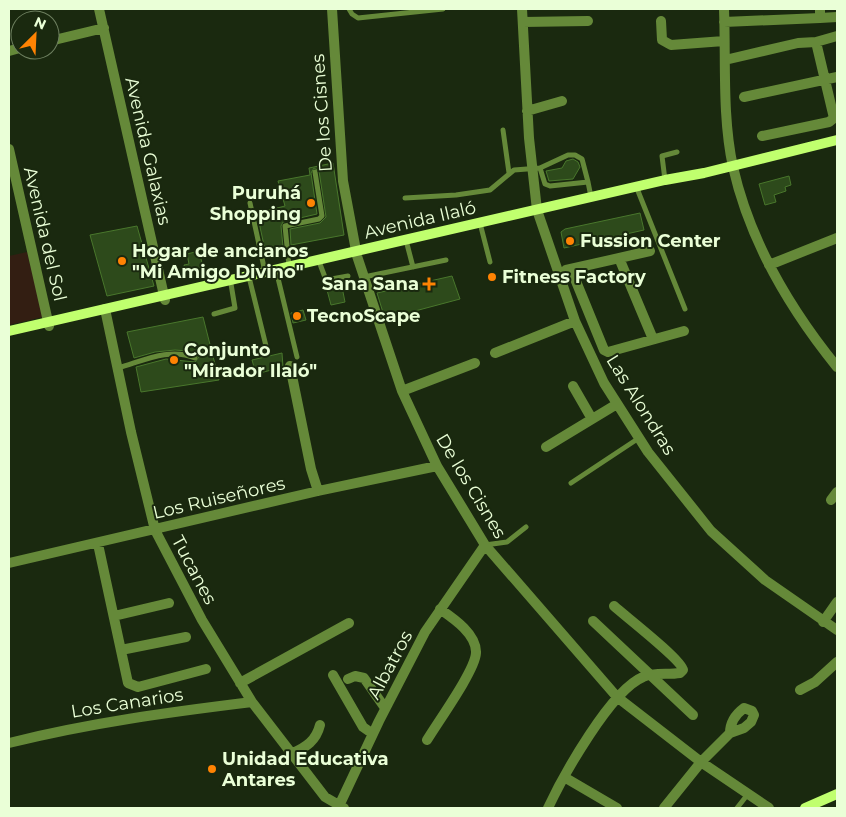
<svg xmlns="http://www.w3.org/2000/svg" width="846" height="817" viewBox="0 0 846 817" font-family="Montserrat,sans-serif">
<rect width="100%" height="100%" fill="#1a290f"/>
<path fill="#331e12" d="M27 252 43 317 9 325V256Z"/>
<path fill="#2d4a1b" stroke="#49772c" d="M573 159 578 162 580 167 573 179 549 181 546 171 562 168 566 161Z
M333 163 344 235 291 245 290 229 320 223 326 217 319 171 314 168 311 173 317 214 283 222 281 226 283 247 265 250 257 213 285 206 278 181 310 175 309 168Z
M789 176 791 185 785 187 786 191 774 195 776 202 765 205 759 184Z
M640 213 644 230 564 248 561 232 565 229Z
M137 226 154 286 107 296 90 235Z
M199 251 204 271 187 275 184 265 189 264 187 254Z
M452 276 460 299 385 319 377 293Z
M342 287 345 302 331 305 327 290Z
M303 310 306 320 293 323 291 313Z
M203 317 219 380 141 392 136 367 166 359 195 362 199 357 187 351 175 350 155 352 134 358 127 332Z
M282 353 283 367 256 374 252 360Z"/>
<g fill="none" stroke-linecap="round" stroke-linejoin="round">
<path stroke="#658939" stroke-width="5" d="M349 9 352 14 358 18 443 9
M503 130 509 173
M540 168 545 184 550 186 588 182 591 197
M665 180 662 156 677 152
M638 191 685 309
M405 198 456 195 490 190 514 170 540 168 568 155H575L582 159 588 182
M250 203 265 272
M481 227 490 262
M407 244 413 267
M320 264 326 280 348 276
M289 266 285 226 319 219 322 216 315 172
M277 274 297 357
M364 277 446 260
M250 281 267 350
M214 314 235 308 231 284
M118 368C143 361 169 347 195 358
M571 483 639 438
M485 545 507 542 526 527
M737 808 748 794"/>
<path stroke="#658939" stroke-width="10" d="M99 9 165 300
M332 9 343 181 357 256 402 391 437 466 485 545 617 697 701 762 769 808
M522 9 529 138 537 210 575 321 604 383 648 452 711 531 765 580 837 630
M724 9C726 61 722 116 733 167 750 242 790 309 837 367
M820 18 837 17
M661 21 662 40 671 45 724 41
M523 22 588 21
M724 22 820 18V9
M50 41 104 28
M816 42 837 36
M9 51 20 48
M725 60 798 43 816 42 834 118 829 122 762 136
M744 97 837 77
M527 111 562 101
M9 149 49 326
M619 258 653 339
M769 265 837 238
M571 269 604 350 608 352 684 331
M566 270 650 251
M105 309 131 432 155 530 202 620 252 702 325 797 344 808
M495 353 575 321
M290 366 311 469 318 491
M573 386 592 419
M402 391 475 363
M546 447 617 404
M831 500 837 492
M98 544 128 683 138 687 206 669
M9 563 318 491 437 466
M114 616 169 603
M593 621 693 715
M823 622 837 602
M121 650 186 637
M333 675 363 727 373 734
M348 679 355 676 364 678 385 708
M240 683 349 623
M800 690 815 682 837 662
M427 740C437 723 475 671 476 653 477 634 453 618 440 609
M9 743C89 723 170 712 252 702
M293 753C306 747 316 741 320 725
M564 777 617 808
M338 808 379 721 425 632 485 545
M548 808C563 776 611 690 643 677 654 672 668 675 680 673L683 670C682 660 625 616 614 606
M664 808 701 762 730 733 744 728 751 722 754 715 752 711 744 708C736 714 730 723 730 733"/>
<path stroke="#c0ff6e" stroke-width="10" d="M9 331 665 180 704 173 837 140
M805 808 837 794"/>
</g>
<g fill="#ff8303" stroke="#1a290f" stroke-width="2">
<circle cx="311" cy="203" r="5"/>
<circle cx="570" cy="241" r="5"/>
<circle cx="122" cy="261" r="5"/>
<circle cx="492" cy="277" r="5"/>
<path d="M426.5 276.5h5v5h5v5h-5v5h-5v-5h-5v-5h5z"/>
<circle cx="297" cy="316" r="5"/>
<circle cx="174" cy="360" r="5"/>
<circle cx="212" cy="769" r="5"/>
</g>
<g text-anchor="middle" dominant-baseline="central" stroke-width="4" stroke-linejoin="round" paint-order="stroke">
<g font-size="18" fill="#eaffd7" stroke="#1a290f">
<text transform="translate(322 113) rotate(-94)">De los Cisnes</text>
<text transform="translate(148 151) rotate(77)">Avenida Galaxias</text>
<text transform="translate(420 220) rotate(-13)">Avenida Ilaló</text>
<text transform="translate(45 234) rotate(77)">Avenida del Sol</text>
<text transform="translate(641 405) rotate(58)">Las Alondras</text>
<text transform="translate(471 486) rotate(59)">De los Cisnes</text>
<text transform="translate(219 498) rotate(-13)">Los Ruiseñores</text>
<text transform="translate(194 570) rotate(62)">Tucanes</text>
<text transform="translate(390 665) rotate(-62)">Albatros</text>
<text transform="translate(127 703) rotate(-9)">Los Canarios</text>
</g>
<g font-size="18" font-weight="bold" fill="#eaffd7" stroke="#1a290f" text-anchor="start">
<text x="301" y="193" text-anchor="end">Puruhá<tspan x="301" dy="21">Shopping</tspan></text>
<text x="580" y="241">Fussion Center</text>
<text x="132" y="251">Hogar de ancianos<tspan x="132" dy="21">"Mi Amigo Divino"</tspan></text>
<text x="502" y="277">Fitness Factory</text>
<text x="419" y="284" text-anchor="end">Sana Sana</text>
<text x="307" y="316">TecnoScape</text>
<text x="184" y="350">Conjunto<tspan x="184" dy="21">"Mirador Ilaló"</tspan></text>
<text x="222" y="759">Unidad Educativa<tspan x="222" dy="21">Antares</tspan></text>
</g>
</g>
<rect width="846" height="817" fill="none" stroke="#eaffd7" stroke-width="20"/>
<g transform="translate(35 35) rotate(24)"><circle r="24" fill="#1a290f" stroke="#6d7f5f"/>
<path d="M0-4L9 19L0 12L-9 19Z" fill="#ff8303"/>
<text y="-8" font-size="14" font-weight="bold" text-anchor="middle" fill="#eaffd7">N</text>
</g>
</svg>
